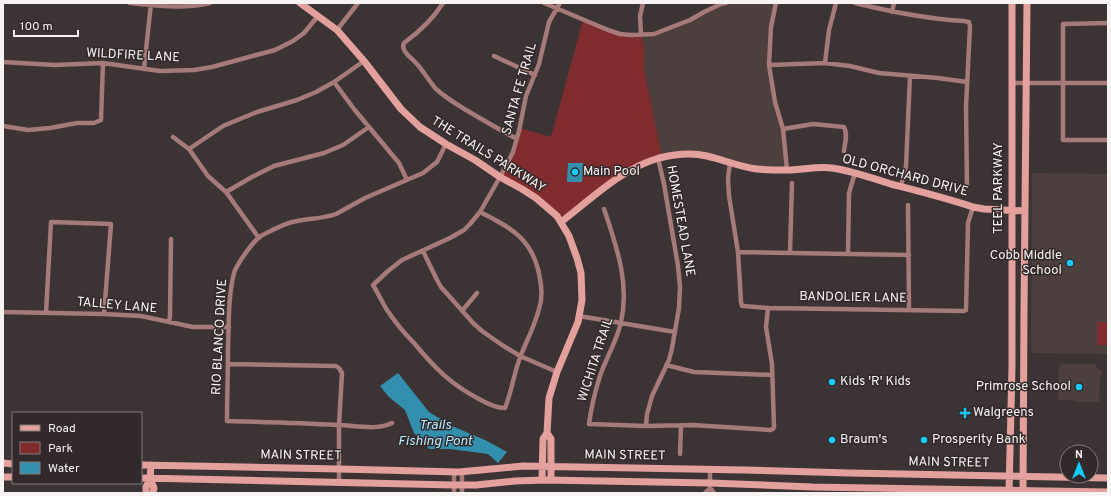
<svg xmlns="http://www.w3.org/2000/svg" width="1111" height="496" viewBox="0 0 1111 496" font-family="Overpass,sans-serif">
<rect width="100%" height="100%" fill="#3c3434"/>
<path fill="#4c3f3e" d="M726 3H776L771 27 769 65 772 87 783 129 787 170 756 169 707 156 662 157 644 69V48L641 35 654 34Z
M1032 173 1108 174V354L1031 353Z
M1062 364H1094L1103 373 1100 376 1099 401 1098 402H1075L1072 400H1059L1058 399 1059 365H1061Z"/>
<path fill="#802c2f" d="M583 20 608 30 641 35 644 48V69L662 157 644 163 561 222 545 205 500 177 513 152 520 128 551 137Z
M1097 322H1108V345H1097Z"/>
<path fill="#338fae" d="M568 163H583L582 182H567Z
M398 373 429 412 452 426 485 440 507 452 498 463 488 454 450 449H429L414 433 405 410 389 397 380 386Z"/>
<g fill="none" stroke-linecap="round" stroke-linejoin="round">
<path stroke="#a57a78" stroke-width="4.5" d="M130 3C157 6 184 9 210 3
M443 3C433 19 419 32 404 43 400 51 412 58 417 64 424 72 429 81 436 89 445 97 456 104 466 110 483 120 500 130 517 139
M544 3 608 30 620 34 631 35 654 34 690 20 704 12 721 4 726 3
M776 3 771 27 769 65 775 102 783 129 787 170
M855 3C892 12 926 19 964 21L969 22 970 26 966 107 967 187
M892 12 894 3
M1108 23 1063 24V140H1108
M337 30 358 3
M641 35 640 16 643 3
M494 56 535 75
M3 62 55 65 103 63 160 71 194 70 212 67 275 50 293 41 304 33 318 16
M825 63 829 30 836 3
M769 65 825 63 850 66 879 73 938 78 967 82
M144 69 151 3
M334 82 354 109 399 163 407 180
M1012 83H1108
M3 126 28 130 50 128 77 123H94L101 120 103 63
M783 129 813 124 844 127C848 134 845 142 844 151
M173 137 189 149 208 176 226 192 259 238
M189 149 223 126 257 112 297 100 316 92 334 82 364 61
M730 163 728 178 729 196 738 252 741 302 742 306H744L768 308 964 311 966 310 968 223 973 207
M901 186 906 166 910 76
M226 192 252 177 274 166 324 153 343 145 369 127
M908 205 909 310
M604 209C616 245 630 283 621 322 617 341 606 358 600 376 595 392 591 408 589 424L646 426 692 425 770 430 773 429 774 427 772 364 766 327 768 308
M480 212C512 228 534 240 540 279 542 289 542 300 539 309 535 325 527 340 521 355 514 372 512 391 505 408 496 408 486 403 479 399 450 384 434 367 414 343 404 333 395 322 387 310 382 302 378 293 373 285L388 271 402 260 450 238 464 230 470 224 480 212 500 177 513 152 519 131 526 96 539 64 549 22 560 3
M423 251 437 280 441 287 474 324 482 331 502 345 520 356 557 372
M738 252 909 255
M790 252 792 183
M848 254 849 193 855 173
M462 311 477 293
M3 312 104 314 141 316 193 327H229
M46 313 51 222 111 224 104 314
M579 316 675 332
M169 322 170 316 171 239
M228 364 336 366 339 368 342 373 339 425V483
M666 365 694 372 772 375
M392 423C377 431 353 425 337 425 300 423 264 422 227 421 227 397 228 373 228 348 229 323 228 297 234 273 237 264 253 241 261 236 272 230 284 223 297 221 310 218 323 219 336 214L365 198 423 173 437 162 446 144
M646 426 647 414 652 396 669 360 672 348 679 308 680 287 678 266 664 184 658 158
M680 454 681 425
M710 470V488L714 493
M454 472V493
M462 493V472
M705 493 710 488"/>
<path stroke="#e4a09d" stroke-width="7" d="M300 3 337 30 364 61 401 109 420 127 446 144 475 160 500 177 522 189 536 198 557 216 569 236 577 258 581 273 582 300 578 322 557 372 549 398 547 433 543 439 542 480
M561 222C591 199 623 168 659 158 675 154 691 152 707 156 724 160 740 167 757 169 767 170 777 170 787 170 802 170 817 166 832 168 852 171 872 178 891 184 918 191 946 198 973 207L984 209 1025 211
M547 433 551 439V480
M3 463 13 464
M141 465 339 469 459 472 523 466 744 470 850 473 1108 478
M3 477H13
M141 478 454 485H476L515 481 546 480 710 483 812 487 1108 492
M150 479 154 488 153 493
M146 493V487L150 479 151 465
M1009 493 1012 367V3
M1023 493 1024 310 1027 3"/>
</g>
<g fill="#16cafb" stroke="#322a2a" stroke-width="1.5">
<circle cx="575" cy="172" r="4"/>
<circle cx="1070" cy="263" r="4"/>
<circle cx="832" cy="382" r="4"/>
<circle cx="1079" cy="387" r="4"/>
<path d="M963 407h4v4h4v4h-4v4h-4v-4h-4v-4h4z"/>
<circle cx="832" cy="440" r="4"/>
<circle cx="924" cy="440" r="4"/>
</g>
<g text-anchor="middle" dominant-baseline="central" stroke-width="3" stroke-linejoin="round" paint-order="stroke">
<g font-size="13" fill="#f8f3f3" stroke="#322a2a">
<text transform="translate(133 56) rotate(3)">WILDFIRE LANE</text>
<text transform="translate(520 89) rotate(-74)">SANTA FE TRAIL</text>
<text transform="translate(488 155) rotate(32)">THE TRAILS PARKWAY</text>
<text transform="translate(905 176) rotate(15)">OLD ORCHARD DRIVE</text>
<text transform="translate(999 188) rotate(-90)">TEEL PARKWAY</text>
<text transform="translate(680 221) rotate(80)">HOMESTEAD LANE</text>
<text transform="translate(853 298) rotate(1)">BANDOLIER LANE</text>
<text transform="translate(117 306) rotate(5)">TALLEY LANE</text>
<text transform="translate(220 337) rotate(-87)">RIO BLANCO DRIVE</text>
<text transform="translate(596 360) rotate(-72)">WICHITA TRAIL</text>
<text transform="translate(301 456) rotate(1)">MAIN STREET</text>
<text transform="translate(625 456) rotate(1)">MAIN STREET</text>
<text transform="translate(949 463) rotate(1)">MAIN STREET</text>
</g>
<g font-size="13" fill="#f8f3f3" stroke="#322a2a" text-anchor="start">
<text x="583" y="172">Main Pool</text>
<text x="1062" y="256" text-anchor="end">Cobb Middle<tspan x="1062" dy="15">School</tspan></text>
<text x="840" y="382">Kids 'R' Kids</text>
<text x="1071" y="387" text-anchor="end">Primrose School</text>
<text x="973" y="413">Walgreens</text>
<text x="840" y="440">Braum's</text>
<text x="932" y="440">Prosperity Bank</text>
</g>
<g font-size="14" font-style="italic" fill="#b6eafe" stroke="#322a2a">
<text x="435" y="425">Trails<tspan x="435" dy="16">Fishing Pont</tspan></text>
</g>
</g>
<rect width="1111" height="496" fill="none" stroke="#f8f3f3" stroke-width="8"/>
<rect x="12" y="412" width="130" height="72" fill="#322a2a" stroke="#817a7a"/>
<rect x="20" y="425" width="20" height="6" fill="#e4a09d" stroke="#817a7a"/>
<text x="48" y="432" font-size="12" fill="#f8f3f3">Road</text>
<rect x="20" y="442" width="20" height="12" fill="#802c2f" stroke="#817a7a"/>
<text x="48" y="452" font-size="12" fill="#f8f3f3">Park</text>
<rect x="20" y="462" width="20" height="12" fill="#338fae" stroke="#817a7a"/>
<text x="48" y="472" font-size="12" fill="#f8f3f3">Water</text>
<g transform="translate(1079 464)"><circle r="19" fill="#322a2a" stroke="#817a7a"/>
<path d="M0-3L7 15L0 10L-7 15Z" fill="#16cafb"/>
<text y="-6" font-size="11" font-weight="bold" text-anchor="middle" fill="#f8f3f3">N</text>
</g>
<path d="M14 30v6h64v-6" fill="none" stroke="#f8f3f3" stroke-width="2"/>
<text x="20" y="30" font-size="12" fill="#f8f3f3" stroke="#322a2a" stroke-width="3" paint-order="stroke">100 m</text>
</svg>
